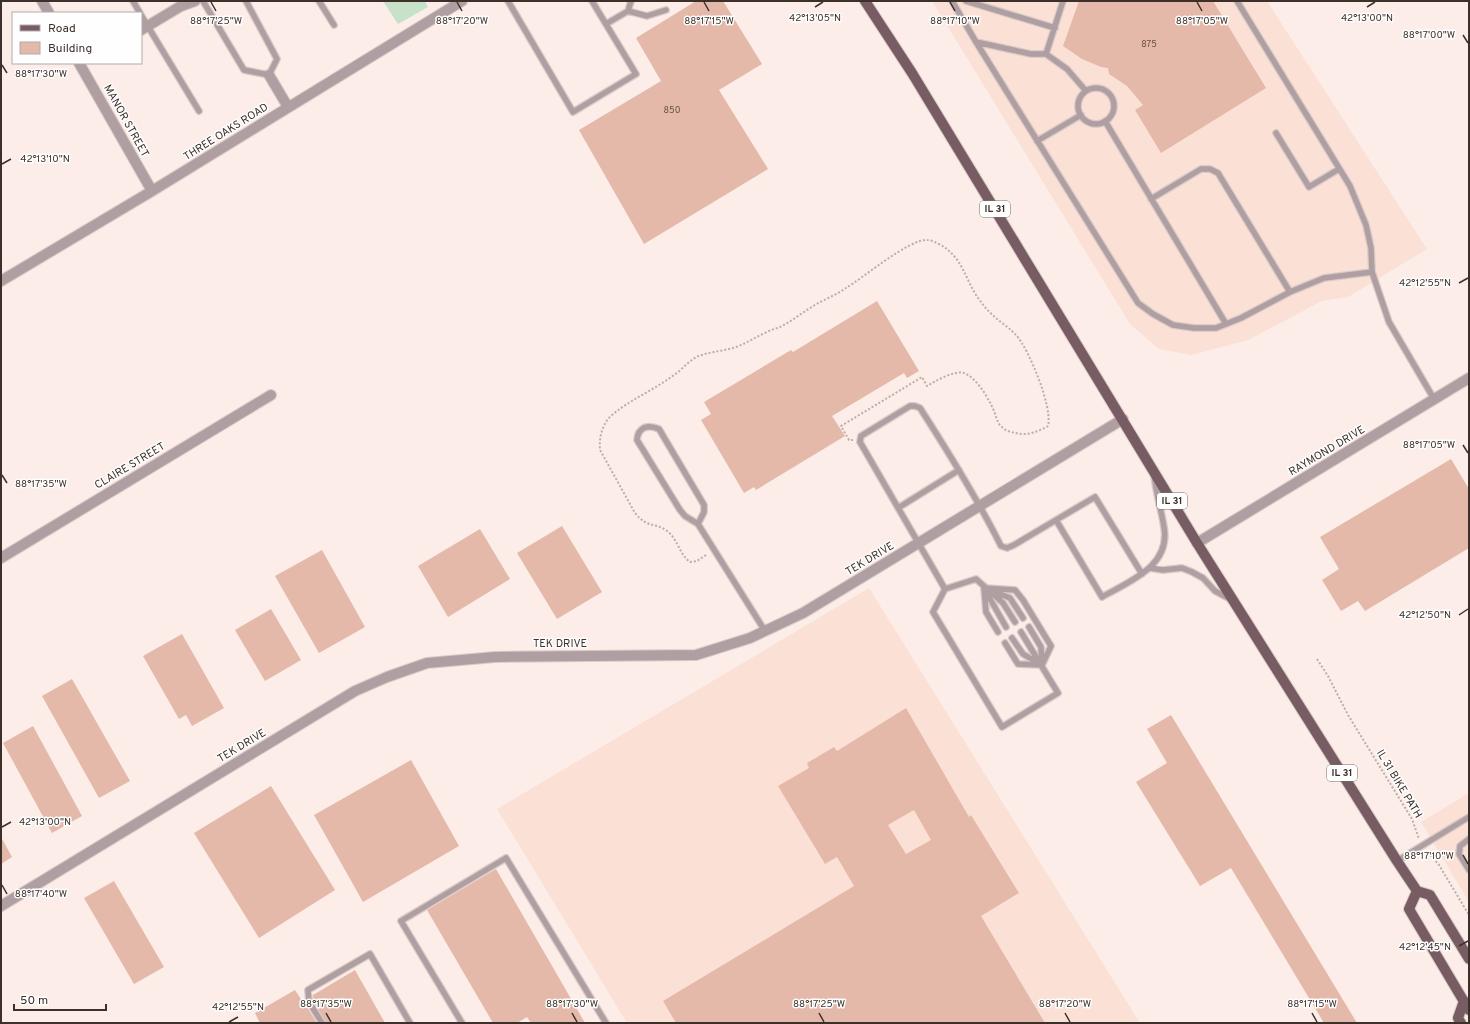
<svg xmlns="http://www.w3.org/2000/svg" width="1470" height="1024" viewBox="0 0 1470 1024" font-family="Overpass,sans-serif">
<rect width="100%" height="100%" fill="#fcede8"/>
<path fill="#fbe0d6" d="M932 1H1267L1427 249 1348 297 1322 301 1248 340 1191 355 1159 349 1130 324Z
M869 588 1140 1023H627L497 809Z
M1469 793V902L1421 822Z"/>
<path fill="#c6e3ca" d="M383 1H425L428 7 398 24Z"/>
<path fill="#e4b9a9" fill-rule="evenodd" d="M696 1H723L762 64 719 90 768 169 644 244 579 130 661 81 636 38Z
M1079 1H1213L1266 88 1161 153 1135 110 1143 105 1127 86 1109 74 1108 68 1101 67 1082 59 1063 46Z
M877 301 919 371 907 378 904 373 832 416 845 436 756 490 754 487 744 493 701 420 711 414 704 402 791 350 793 352Z
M1451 459 1469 489V548L1365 611 1358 601 1341 611 1322 580 1339 569 1320 537Z
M562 526 602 592 557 619 517 553Z
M480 529 510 579 448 617 418 566Z
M322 550 365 627 319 653 275 576Z
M271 609 301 660 265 681 235 630Z
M182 634 224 708 192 726 186 715 179 719 143 656Z
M72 679 130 781 99 798 42 696Z
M906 708 969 817 971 815 1019 893 981 916 1045 1023H676L663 1001 854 886 837 857 825 864 778 786 809 768 807 763 834 747 837 751ZM914 810 931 840 906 854 888 825Z
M1171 715 1357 1023H1324L1231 868 1200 886 1136 782 1167 763 1147 729Z
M33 726 82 816 52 833 3 743Z
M411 760 459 846 363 902 314 815Z
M271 786 335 890 259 938 194 833Z
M1 837 12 857 1 864Z
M496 869 585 1023H531L527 1017 517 1023H493L427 910Z
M114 881 164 967 134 984 84 898Z
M355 970 385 1023H326L313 1001V995Z
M295 990 302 1001 305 1000V1004L317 1023H260L255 1013Z"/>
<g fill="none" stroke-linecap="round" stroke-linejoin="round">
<g stroke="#dacbc6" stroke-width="8">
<path id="lane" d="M133 1 140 13
M203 1 244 70 269 75 277 59 246 1
M319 1 334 25
M508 1 573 112 636 74 592 1
M952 1 976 42 1138 303 1153 314 1173 325 1194 328H1216L1241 318 1290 292 1324 278 1372 272 1389 322 1434 399
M966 1 1055 28
M1063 1 1046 54 1067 69 1086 91
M1237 1 1350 186 1366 225 1371 248 1372 272
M628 11 647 16 666 10
M141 15 199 111
M606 24 628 11 631 1
M976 42 1031 54H1046
M1078 106a18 18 0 1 1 36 0a18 18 0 1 1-36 0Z
M1105 121 1226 324
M1276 133 1309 187 1339 169
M1037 141 1081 115
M1151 199 1201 169H1210L1218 173 1290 292
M898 508 959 470
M698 524 704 512V505L659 429C648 424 638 427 637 440L680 510 685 516 698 524 765 631
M1150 568 1163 570 1182 568 1192 572 1203 578 1215 591 1230 599
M1142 574 1095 497 1056 520 1102 597C1130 581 1171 566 1164 527 1161 509 1156 493 1154 475
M984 588 1015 590 1023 600 1051 646 1042 665
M984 588 986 612 998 632
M945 589 976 579 1003 603 1015 622
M985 590 1006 627
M990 590 1010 598 1023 618
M1029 627 1041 647 1042 663
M1021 632 1058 693 1002 727 933 612 945 589 860 442 861 436 910 406H915L920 408C949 453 977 498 1001 546L1007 548 1014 545 1056 520
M1012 638 1023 654 1040 664
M1005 643 1018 664 1042 665
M1469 839 1460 846 1459 854 1469 870
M1397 861 1469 817
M322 1023 309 1002 308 990 370 954 410 1023
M462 1023 401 921 506 858 606 1023"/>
</g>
<g stroke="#dacbc6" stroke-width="12">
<path id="street" d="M42 1 49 13
M141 30 181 6 195 1
M79 63 152 191
M269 75 288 107
M1 281 152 191 462 1
M1197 543 1469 378
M1 558 271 395
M1 906 355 691 387 677 427 663 495 657 696 655 750 638 803 613 1123 419"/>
</g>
<g stroke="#dacbc6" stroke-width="12">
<path id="primary" d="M865 1 912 73 1197 543 1397 861 1417 891 1430 895 1469 959
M1417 891 1409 909 1469 1010
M1461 1023 1458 1018 1464 1001"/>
</g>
<path stroke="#bbada8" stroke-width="2" stroke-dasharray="2 2" stroke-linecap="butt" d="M706 555 697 561 690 562C679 554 678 539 667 531 655 522 648 529 635 513L600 450C599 437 602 424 612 415 631 399 654 390 674 375 682 370 690 359 699 356 712 351 726 351 739 346 748 342 756 337 765 333 770 330 775 329 780 327 792 321 803 312 815 305 825 299 836 295 846 288 863 278 909 239 927 240 931 240 935 242 939 244 964 257 965 282 981 302 988 312 997 319 1006 326 1010 329 1013 332 1016 335 1029 349 1053 408 1048 426 1038 432 1026 436 1016 433 1011 432 1005 431 1002 427 998 424 998 421 996 417 993 405 977 377 964 373 955 370 935 381 927 386L922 377 841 426 849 440H853
M1317 659 1328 676 1348 715 1412 819 1419 839
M1428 852 1439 865 1469 915"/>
<use href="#lane" stroke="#af9fa3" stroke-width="5.5"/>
<use href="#street" stroke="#af9fa3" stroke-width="10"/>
<use href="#primary" stroke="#775c63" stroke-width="10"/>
</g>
<path fill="none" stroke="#3d302b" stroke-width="1.5" d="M211 2 216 11M457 2 462 11M704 2 709 11M950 2 955 11M1197 2 1202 11M815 7 823 2M1367 7 1375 2M1463 35 1468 43M2 65 7 73M2 164 11 159M1459 283 1468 278M1463 445 1468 453M2 475 7 483M1459 615 1468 609M2 827 11 822M1463 855 1468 864M2 885 7 894M1459 946 1468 941M326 1013 331 1022M572 1013 577 1022M819 1013 824 1022M1065 1013 1070 1022M1312 1013 1317 1022M229 1022 238 1017"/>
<g text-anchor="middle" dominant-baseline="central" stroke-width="3" stroke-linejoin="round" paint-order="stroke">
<g font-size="9" fill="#67524a">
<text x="1149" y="44">875</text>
<text x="672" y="110">850</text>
</g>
<g fill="#fefefe" stroke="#776e6a" stroke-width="1">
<rect x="980" y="201" width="30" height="16" rx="3"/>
<rect x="1157" y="493" width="30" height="16" rx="3"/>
<rect x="1327" y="765" width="30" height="16" rx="3"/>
</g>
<g font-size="10" font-weight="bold" fill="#3d302b">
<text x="995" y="209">IL 31</text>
<text x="1172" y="501">IL 31</text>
<text x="1342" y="773">IL 31</text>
</g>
<g font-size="11" fill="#3d302b" stroke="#fefefe">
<text transform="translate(126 121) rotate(61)">MANOR STREET</text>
<text transform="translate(226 132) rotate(-32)">THREE OAKS ROAD</text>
<text transform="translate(1327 451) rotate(-31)">RAYMOND DRIVE</text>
<text transform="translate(130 466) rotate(-31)">CLAIRE STREET</text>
<text transform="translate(870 559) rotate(-31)">TEK DRIVE</text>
<text x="560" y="644">TEK DRIVE</text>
<text transform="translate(242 746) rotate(-31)">TEK DRIVE</text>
<text transform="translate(1399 784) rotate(59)">IL 31 BIKE PATH</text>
</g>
</g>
<g font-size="10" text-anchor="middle" fill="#3d302b" stroke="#fefefe" stroke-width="3" stroke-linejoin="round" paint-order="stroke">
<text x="815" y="21">42°13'05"N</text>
<text x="1367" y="21">42°13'00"N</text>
<text x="216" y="24">88°17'25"W</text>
<text x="462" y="24">88°17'20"W</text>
<text x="709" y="24">88°17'15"W</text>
<text x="955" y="24">88°17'10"W</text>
<text x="1202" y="24">88°17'05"W</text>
<text x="1429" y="38">88°17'00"W</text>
<text x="41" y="77">88°17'30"W</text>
<text x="45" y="162">42°13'10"N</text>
<text x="1425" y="286">42°12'55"N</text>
<text x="1429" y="448">88°17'05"W</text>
<text x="41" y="487">88°17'35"W</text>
<text x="1425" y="618">42°12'50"N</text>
<text x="45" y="825">42°13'00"N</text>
<text x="1429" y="859">88°17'10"W</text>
<text x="41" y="897">88°17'40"W</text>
<text x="1425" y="950">42°12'45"N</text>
<text x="326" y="1007">88°17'35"W</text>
<text x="572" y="1007">88°17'30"W</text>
<text x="819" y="1007">88°17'25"W</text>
<text x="1065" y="1007">88°17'20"W</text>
<text x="1312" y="1007">88°17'15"W</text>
<text x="238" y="1010">42°12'55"N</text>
</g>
<rect width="1470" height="1024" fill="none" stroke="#3d302b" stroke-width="4"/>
<rect x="12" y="12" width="130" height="52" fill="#fefefe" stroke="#b1acaa"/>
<rect x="20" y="25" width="20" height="6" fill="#775c63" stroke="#b1acaa"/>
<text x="48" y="32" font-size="12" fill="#3d302b">Road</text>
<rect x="20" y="42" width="20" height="12" fill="#e4b9a9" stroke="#b1acaa"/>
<text x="48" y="52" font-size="12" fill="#3d302b">Building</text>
<path d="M14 1004v6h92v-6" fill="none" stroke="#3d302b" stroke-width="2"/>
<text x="20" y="1004" font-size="12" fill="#3d302b" stroke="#fefefe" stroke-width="3" paint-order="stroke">50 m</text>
</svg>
